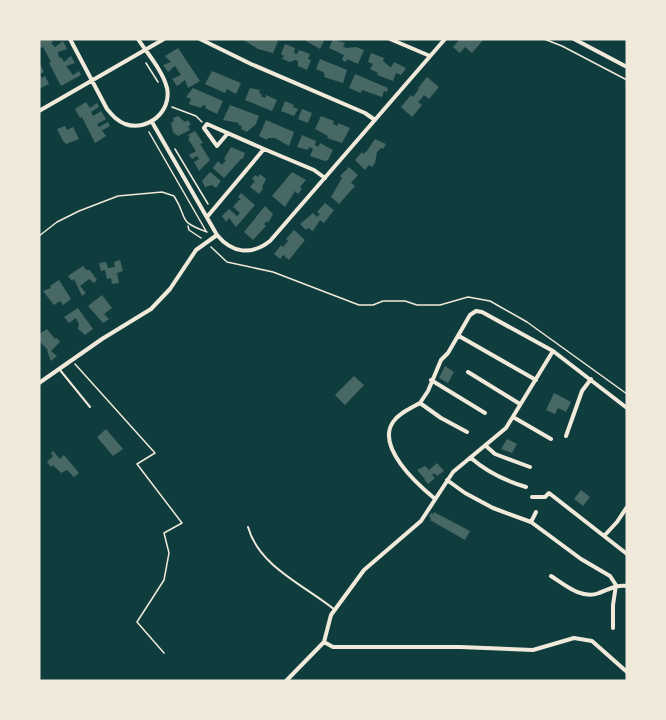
<svg xmlns="http://www.w3.org/2000/svg" width="666" height="720" viewBox="0 0 666 720" font-family="Arial,sans-serif">
<rect width="100%" height="100%" fill="#0f3d3e"/>
<path fill="#486865" d="M39 39H52L53 42 51 43 55 47 63 41 67 49 58 52 59 58 61 57 64 62 71 56 75 63 66 66 73 75 79 71 81 75 61 86 49 63 51 62 43 47 41 48 39 45Z
M242 39H273L278 41 273 53 258 49Z
M307 39H325L320 49 306 41Z
M333 39 345 43 343 47 347 48 356 47 364 50 358 64 347 59 346 62 342 60 344 55 329 48Z
M460 39H484L472 53 465 47 460 53 453 47Z
M285 44 295 48 294 53 297 54 299 50 310 54 308 59 311 60 307 70 298 66V61L295 60 290 62 282 59 284 56 281 54Z
M178 48 200 81 188 88 185 80 177 86 172 79 181 75 175 66 168 72 163 65 171 62 165 56Z
M371 53 384 58 383 61 390 67H391L394 62 406 68 405 70 401 75 396 73 393 81 377 75 378 73 370 69 373 64 368 62Z
M320 59 347 70 343 83 324 77 325 75 323 72 316 69Z
M39 62 44 72 40 74 42 78 45 76 49 84 39 89Z
M212 71 241 83 236 94 227 89 225 93 205 84Z
M355 74 388 88 387 92 384 91 382 97 362 90 361 93 349 88Z
M427 77 439 87 429 99 424 95 422 98 418 102 422 105 412 117 401 107 411 95 413 97 419 89 418 88Z
M193 88 223 101 217 114 205 108 206 106 203 105 201 108 189 104 191 99 186 97Z
M250 88 260 90 259 93 262 94 261 96 265 98 266 95 277 100 272 111 245 100Z
M285 101 294 105 293 107 298 109 294 116 281 111Z
M86 102 90 108 97 103 99 107 91 112 93 116 101 111 106 119 97 124 99 127 108 122 110 126 103 130 101 129 106 136 95 143 82 117 80 118 75 109Z
M230 105 259 116 256 124 247 132 241 129 242 126 238 125 239 123 223 120Z
M302 109 312 113 308 123 298 119Z
M178 116 185 122 188 120 191 125 188 126 190 130 178 136 173 132 171 123 174 121 173 118Z
M321 116 334 121 333 124 338 126V123L350 128 342 143 327 138 328 136 315 129Z
M266 120 294 132 289 146 275 138H268L267 140 259 136Z
M65 126 67 130 73 127 79 139 66 144 63 141 57 129Z
M195 131 203 143 200 144 210 160 199 171 194 162 199 159 197 156 192 159 189 155 196 151 188 139 190 138 188 135Z
M302 135 316 141 315 145 318 147 320 143 333 150 328 160 325 161 310 156 313 149 309 147 308 150 297 147Z
M375 139 386 144 383 149 381 148 377 152 375 163 372 167 369 165 365 170 355 160 362 152 363 154 367 151Z
M231 147 245 153 243 159H241L224 178 213 168 218 161 222 165 226 160 224 159Z
M349 167 358 175 351 183 355 186 339 204 331 197 342 178 340 176Z
M210 172 221 181 216 188 212 185 205 187 202 181Z
M292 172 306 180 300 187 302 189 298 194 295 191 285 207 272 196Z
M260 174 266 179 262 187 263 189 259 194 250 187 255 181 252 179 255 175 258 177Z
M241 193 255 205 236 227 229 218 226 222 222 216 229 209 237 216 240 213 233 207 239 200H241L238 197Z
M325 203 334 210 324 223 320 220 313 231 308 228 306 230 300 224 313 213 317 217 320 214 317 212Z
M265 206 273 214 268 223 267 221 264 224 266 226 253 240 244 232Z
M294 230 305 240 289 260 283 255 280 259 274 254 281 245 283 247 288 241 286 239Z
M120 260 123 271 117 273 119 283 112 284 111 278 107 279 105 270 101 271 99 263 106 262 108 268 115 267 114 262Z
M83 266 86 270H90L97 280 94 283 89 279 80 286 86 293 82 296 74 279 72 281 68 276Z
M59 280 71 299 63 305 60 301 54 305 43 291 51 288 50 286Z
M102 295 112 308 104 314 109 319 103 323 88 306Z
M78 308 93 329 85 335 78 329 79 324 76 318 69 323 64 317Z
M47 329 55 339 57 338 60 342 51 351 57 356 51 361 47 351 48 350 39 341V334Z
M445 366 454 372 448 383 439 378Z
M354 376 364 385 345 405 335 395Z
M554 393 571 402 566 412 558 408 555 414 546 410Z
M106 429 123 449 113 456 97 437Z
M507 439 517 444 512 453 501 449Z
M53 451 60 459 64 455 79 473 74 477 67 470 61 473 53 465 51 467 47 462 53 456 51 453Z
M437 463 444 471 437 476 434 473 432 475 435 478 428 484 424 479 426 478H424L417 470 425 466 429 470Z
M581 490 590 497 583 506 574 499Z
M434 512 470 531 465 540 430 520 431 518 429 516 431 513 433 514Z"/>
<g fill="none" stroke-linecap="round" stroke-linejoin="round">
<path stroke="#f1e9da" stroke-width="1.5" d="M544 39 562 46 627 80
M146 63 158 82
M172 107 196 116 202 122
M149 132 206 231
M175 149 208 204
M188 226 189 230 201 238
M39 236 57 222 79 211 118 196 162 192 174 196C189 219 176 221 207 232
M211 247 227 262 273 272 359 305H373L383 301H405L417 305H440L468 297 490 301 527 322 627 394
M75 364 155 453 137 464 182 523 164 533 169 553 164 580 137 622 164 653"/>
<path stroke="#f1e9da" stroke-width="2" d="M60 370 90 407
M248 527C259 567 306 586 335 610"/>
<path stroke="#f1e9da" stroke-width="4" d="M70 39 107 109C113 116 117 121 125 124 148 132 172 111 167 88 163 71 147 53 138 39
M200 39 251 64 365 113 375 120
M390 39 430 56
M574 39 627 67
M39 111 164 39
M152 122 217 235C232 253 251 256 270 241L445 39
M228 133 217 146 204 128 207 124 264 149
M207 217 264 149 314 170 325 178
M459 336 536 380
M468 372 520 404
M431 380 485 413
M39 383 102 339 151 309 170 289 196 250 217 235
M420 403C411 408 399 413 393 422 376 447 417 484 434 498
M513 417 551 439
M467 432 441 418 420 403 428 391 441 360 448 353 470 315 476 311 482 312 553 351 627 408
M566 436 582 391 591 379
M486 446 495 454 530 467
M471 458C487 472 506 481 526 487
M447 480 465 493 493 508 531 522 581 559 610 576 616 585 613 605V628
M532 497H545L549 493 604 536 617 522 627 507
M531 522 536 512
M604 536 627 554
M551 576C565 585 582 600 599 593 610 589 615 585 627 586
M324 642 333 647H460L533 650 574 638 592 641 627 672
M286 681 324 642 331 615 364 570 421 521 453 472 506 428 553 351"/>
</g>
<rect width="666" height="720" fill="none" stroke="#f1e9da" stroke-width="81"/>
</svg>
